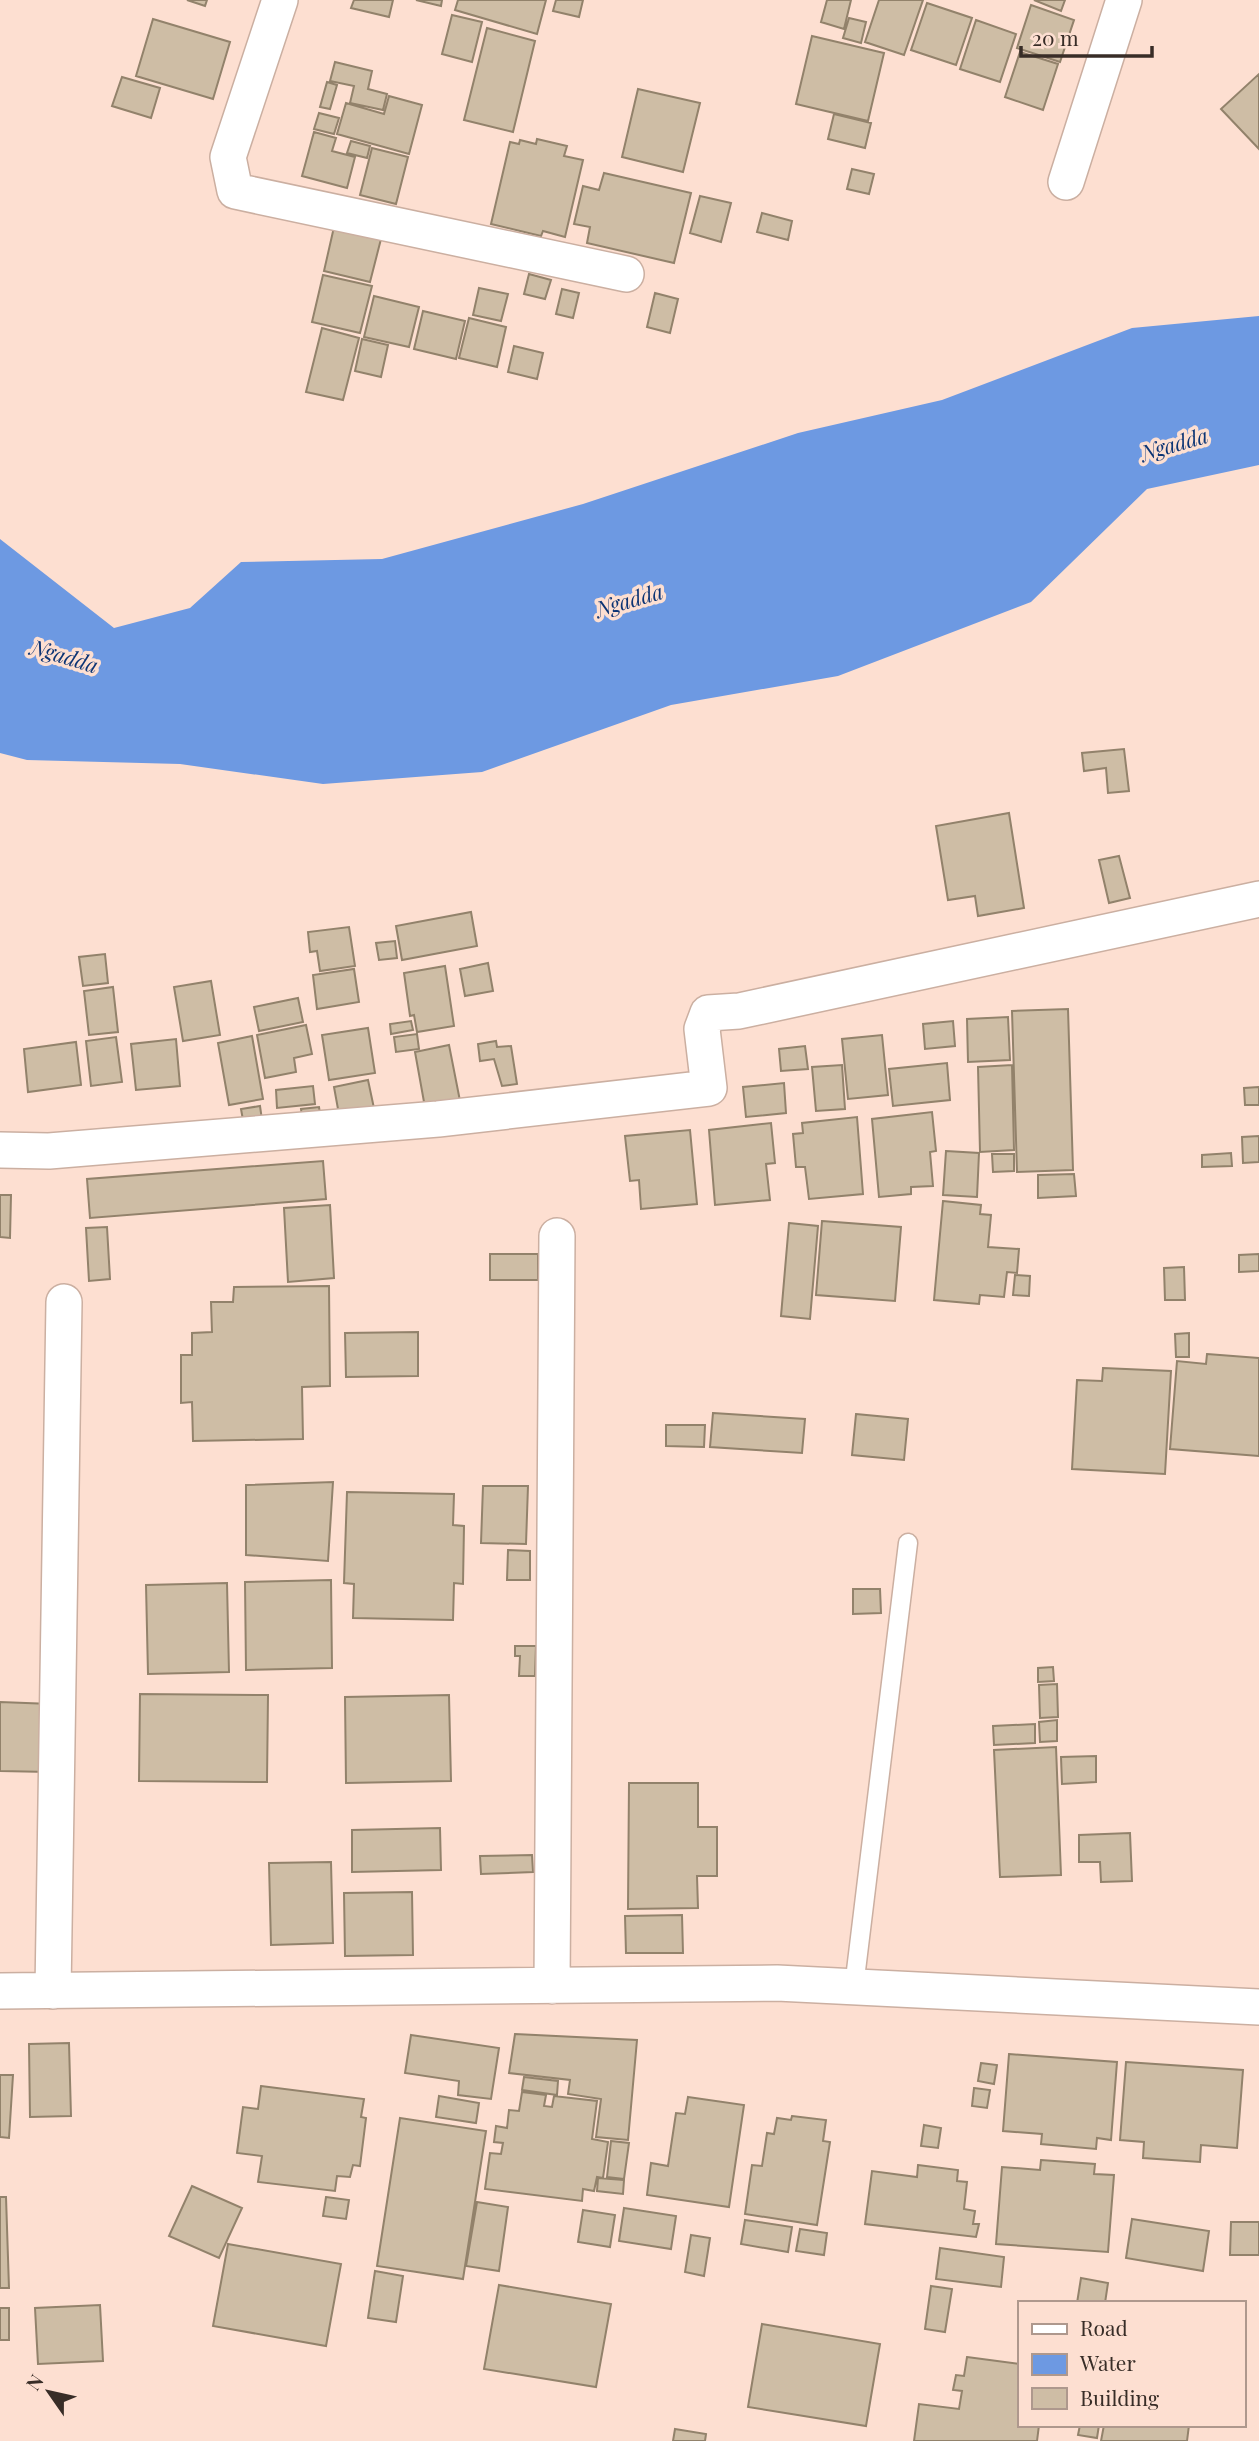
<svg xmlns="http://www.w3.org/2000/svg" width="1259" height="2441" viewBox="0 0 1259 2441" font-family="'Playfair Display',serif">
<rect width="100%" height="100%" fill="#fddfd1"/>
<path fill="#6d99e2" d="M1259 316V465L1147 489 1031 602 838 676 671 705 482 772 323 784 180 764 27 760 0 753V539L114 628 190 608 241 562 382 559 583 504 798 433 942 400 1132 328Z"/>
<path fill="#cebda5" stroke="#92826b" stroke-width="2" d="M187 0H207L205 6Z
M354 0H393L389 17 351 8Z
M416 0H442L441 6Z
M458 0H546L537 34 455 10Z
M556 0H583L579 17 553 11Z
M827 0H851L844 29 821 22Z
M879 0H923L904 55 865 42Z
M1034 0H1065L1061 11Z
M927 3 972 18 956 65 911 50Z
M1031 5 1074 20 1060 62 1017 48Z
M452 15 482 22 472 62 442 54Z
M849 18 866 22 861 43 843 38Z
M153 19 230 42 213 99 136 76Z
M976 20 1016 34 1000 82 960 69Z
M487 28 535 41 513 132 464 120Z
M812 36 884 53 868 121 796 104Z
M1020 52 1058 64 1043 110 1005 97Z
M335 62 372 71 368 89 387 94 383 110 350 103 354 86 330 81Z
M1259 74V149L1221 109Z
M122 77 160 88 151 118 112 106Z
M327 82 337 85 330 109 320 107Z
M638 89 700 103 683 172 622 157Z
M389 96 422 105 409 154 337 134 346 103 384 114Z
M319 113 339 118 334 134 314 129Z
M834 114 871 123 865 148 828 139Z
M314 132 336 138 332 151 355 157 347 188 302 176Z
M537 139 567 146 564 156 583 160 565 237 543 231 541 236 491 224 510 142 519 144 520 140 536 144Z
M351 141 370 146 367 158 347 153Z
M372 148 408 157 396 204 360 195Z
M852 169 874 174 869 194 847 189Z
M604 173 691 193 674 263 587 243 590 227 574 224 583 186 599 190Z
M700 196 731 203 721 242 690 233Z
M762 213 792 221 788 240 757 232Z
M334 227 381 239 370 282 324 271Z
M529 274 551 280 545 299 524 294Z
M323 275 372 286 360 333 312 322Z
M479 288 508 294 501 321 473 315Z
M562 289 579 293 573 318 556 314Z
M655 293 678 299 670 333 647 327Z
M374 296 419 307 409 347 364 337Z
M423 311 465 321 456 359 414 349Z
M469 318 506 327 497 367 459 358Z
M322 328 359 338 343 400 306 392Z
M362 339 388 345 381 377 355 371Z
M514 346 543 353 537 379 508 372Z
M1124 749 1129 791 1108 793 1106 768 1084 771 1082 753Z
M1009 813 1024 908 978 916 975 896 948 900 936 826Z
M1119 856 1130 898 1109 903 1099 860Z
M471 912 477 946 402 960 396 926Z
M349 927 355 966 320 971 317 951 310 952 308 932Z
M395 941 397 958 379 960 376 943Z
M105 954 108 983 83 986 79 957Z
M488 963 493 991 465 996 460 969Z
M445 966 454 1026 417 1032 414 1015 410 1016 404 973Z
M354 969 359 1002 317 1009 313 975Z
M211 981 220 1035 183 1041 174 987Z
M113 987 118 1032 89 1035 84 991Z
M298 998 303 1022 259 1031 254 1007Z
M1068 1009 1073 1170 1017 1172 1012 1011Z
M1008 1017 1010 1060 968 1062 967 1019Z
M411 1021 413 1030 391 1034 390 1024Z
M953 1021 955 1046 925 1049 923 1024Z
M306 1025 312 1054 294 1058 296 1072 265 1078 257 1035Z
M368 1028 375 1073 329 1080 322 1035Z
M417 1034 419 1049 396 1052 394 1037Z
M882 1035 888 1095 848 1099 842 1039Z
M252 1036 263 1099 229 1105 218 1043Z
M116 1037 122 1082 91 1086 86 1041Z
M176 1039 180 1086 136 1090 131 1044Z
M496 1041 497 1047 511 1046 517 1084 502 1086 494 1059 480 1061 478 1044Z
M76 1042 81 1085 28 1092 24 1049Z
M449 1045 461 1106 426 1113 415 1052Z
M805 1046 808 1069 781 1071 779 1049Z
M947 1063 950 1100 893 1106 889 1069Z
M842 1065 845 1109 816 1111 812 1067Z
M1012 1065 1014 1150 980 1152 978 1067Z
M368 1080 375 1113 340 1120 334 1087Z
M784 1083 786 1113 746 1117 743 1087Z
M313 1086 315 1104 277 1108 276 1090Z
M1259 1087V1105H1245L1244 1088Z
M260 1106 263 1127 245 1131 241 1109Z
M319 1107 321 1121 303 1124 301 1109Z
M932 1112 936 1151 930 1152 933 1186 911 1187V1194L879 1197 872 1119Z
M857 1117 863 1194 809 1199 805 1167H796L793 1134 803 1133 802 1123Z
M771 1123 775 1163 766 1164 770 1200 715 1205 709 1130Z
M690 1130 697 1204 641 1209 639 1180 630 1181 625 1136Z
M1259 1136V1162L1243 1163 1242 1137Z
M946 1151 979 1153 977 1197 943 1195Z
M1231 1153 1232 1166 1202 1167V1155Z
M992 1154H1014V1171L993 1172Z
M323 1161 326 1199 90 1218 87 1179Z
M1074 1174 1076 1196 1038 1198V1175Z
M0 1195H11L10 1238 0 1237Z
M943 1201 981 1205 980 1214 991 1215 988 1247 1019 1249 1017 1273 1007 1272 1004 1297 980 1295 979 1304 934 1300Z
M330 1205 334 1278 288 1282 284 1208Z
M822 1221 901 1227 895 1301 816 1295Z
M789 1223 818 1226 810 1319 781 1316Z
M107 1227 110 1279 89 1281 86 1228Z
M490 1254H538V1280H490Z
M1259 1254V1271L1239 1272V1255Z
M1184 1267 1185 1300H1165L1164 1268Z
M1015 1275 1030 1276 1029 1296 1013 1295Z
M329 1286 330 1386 302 1387 303 1439 193 1441 192 1402 181 1403V1355H192V1333L212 1332 211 1302H233L234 1287Z
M418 1332V1376L346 1377 345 1333Z
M1189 1333V1357H1176L1175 1334Z
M1207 1354 1259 1358V1456L1170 1449 1177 1361 1206 1364Z
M1103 1368 1171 1371 1165 1474 1072 1469 1077 1380 1102 1381Z
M713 1413 805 1419 802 1453 710 1447Z
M856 1414 908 1419 904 1460 852 1455Z
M666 1425H705L704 1447 666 1446Z
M333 1482 328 1561 246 1555V1485Z
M483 1486H528L526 1544 481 1543Z
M347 1492 454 1494 453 1525 464 1526 463 1584 454 1583 453 1620 353 1618 354 1584 344 1583Z
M508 1550 530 1551V1580H507Z
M331 1580 332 1668 246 1670 245 1582Z
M227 1583 229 1672 148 1674 146 1585Z
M853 1589H880L881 1613 853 1614Z
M515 1646H536L535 1676H519L520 1656H515Z
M1053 1667 1054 1681 1038 1682V1668Z
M1057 1684 1058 1717 1040 1718 1039 1685Z
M140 1694 268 1695 267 1782 139 1781Z
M449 1695 451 1781 346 1783 345 1697Z
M0 1702 51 1704 49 1772 0 1771Z
M1057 1720V1741L1040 1742 1039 1722Z
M1035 1724V1743L994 1745 993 1726Z
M1056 1747 1061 1875 1000 1877 994 1750Z
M1096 1756V1782L1062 1784 1061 1757Z
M629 1783H698V1827H717V1876H697L698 1908 628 1909Z
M440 1828 441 1870 352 1872V1830Z
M1130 1833 1132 1881 1101 1882 1100 1862H1079V1835Z
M532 1855 533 1872 481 1874 480 1856Z
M331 1862 333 1943 271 1945 269 1863Z
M412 1892 413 1955 345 1956 344 1893Z
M682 1915 683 1953H626L625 1916Z
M515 2034 637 2040 628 2140 596 2137 601 2099 568 2094 570 2080 509 2073Z
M411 2035 499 2048 491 2099 458 2095 459 2081 405 2073Z
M69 2043 71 2116 30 2117 29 2044Z
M1009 2054 1117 2062 1111 2140 1097 2138 1096 2149 1041 2144 1042 2134 1003 2131Z
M1126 2062 1243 2070 1237 2148 1201 2145 1200 2162 1143 2158 1144 2142 1120 2140Z
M981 2063 997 2065 994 2084 978 2081Z
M0 2075H13L9 2138 0 2137Z
M524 2077 558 2081 557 2095 522 2090Z
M261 2086 364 2099 361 2117 366 2118 360 2166 353 2165 350 2177 337 2176 335 2191 258 2182 262 2156 237 2153 243 2107 258 2109Z
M974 2088 990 2090 987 2108 972 2106Z
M522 2092 546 2095 544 2106 552 2107 554 2096 597 2101 592 2139 608 2142 603 2178 597 2177 594 2191 583 2189 582 2201 485 2189 490 2153 501 2154 503 2143 494 2142 496 2126 507 2128 509 2110 519 2111Z
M439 2096 479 2103 476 2123 436 2117Z
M688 2097 744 2105 729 2207 647 2195 651 2163 668 2166 676 2113 685 2114Z
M792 2116 826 2120 823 2141 830 2142 817 2225 745 2214 752 2165 762 2166 767 2133 774 2134 777 2118 791 2120Z
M400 2118 486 2131 463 2279 377 2266Z
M924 2125 941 2128 938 2148 921 2146Z
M611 2141 629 2143 624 2179 607 2177Z
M1041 2160 1095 2164 1094 2174 1114 2175 1108 2252 996 2244 1002 2167 1040 2170Z
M918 2165 958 2170 957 2181 967 2182 964 2209 975 2211 973 2224H979L976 2237 865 2224 872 2171 917 2177Z
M598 2178 624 2180 623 2194 597 2191Z
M192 2186 242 2208 219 2258 169 2236Z
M0 2197H6L9 2288H0Z
M326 2197 349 2200 346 2219 323 2216Z
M477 2202 508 2207 499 2271 466 2266Z
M624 2208 676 2216 671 2249 619 2241Z
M583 2210 615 2215 610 2247 578 2242Z
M1132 2219 1209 2231 1203 2271 1126 2258Z
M745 2220 792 2227 788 2252 741 2244Z
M1231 2222H1259V2255H1230Z
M800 2229 827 2233 824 2255 796 2251Z
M691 2235 710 2238 704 2276 685 2272Z
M228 2244 341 2264 326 2346 213 2326Z
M940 2248 1004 2257 1001 2287 936 2279Z
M375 2271 403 2276 396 2322 368 2318Z
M1081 2278 1108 2283 1105 2303H1077Z
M499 2285 611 2304 596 2387 484 2369Z
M931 2286 952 2289 945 2332 925 2329Z
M100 2305 103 2361 38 2364 35 2308Z
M0 2308H9V2340H0Z
M762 2324 880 2344 866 2426 748 2407Z
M967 2357 1019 2364V2425H1039L1037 2441H914L919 2404 959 2409 962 2391 953 2390 956 2375 964 2376Z
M1080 2425H1099L1097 2438 1078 2435Z
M1104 2425H1189L1187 2441H1101Z
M675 2429 706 2434 705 2441H673Z"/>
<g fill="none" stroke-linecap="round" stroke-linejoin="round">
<g stroke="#cbafa1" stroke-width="21">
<path id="lane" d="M854 1987 908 1543"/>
</g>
<g stroke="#cbafa1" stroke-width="38">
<path id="street" d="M280 0 228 157 235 191 626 274
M1066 182 1124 0
M0 1150 49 1151 438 1119 709 1088 702 1029 708 1013 739 1011 1259 899
M552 1986 557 1236
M0 1991 777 1983 1259 2007
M53 1991 64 1302"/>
</g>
<use href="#lane" stroke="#fff" stroke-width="18"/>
<use href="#street" stroke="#fff" stroke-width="35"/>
</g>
<g text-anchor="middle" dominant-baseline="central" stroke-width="7" stroke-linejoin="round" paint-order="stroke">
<g font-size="21" font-style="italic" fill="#0c3474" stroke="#fddfd1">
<text transform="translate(1174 443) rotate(-16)">Ngadda</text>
<text transform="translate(629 599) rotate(-16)">Ngadda</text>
<text transform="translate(65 655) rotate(17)">Ngadda</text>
</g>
</g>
<rect x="1018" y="2301" width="228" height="126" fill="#fddfd1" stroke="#ae988d" stroke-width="2"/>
<rect x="1032" y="2324" width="35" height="10" fill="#ffffff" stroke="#ae988d" stroke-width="2"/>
<text x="1080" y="2336" font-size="21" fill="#382d27">Road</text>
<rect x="1032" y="2354" width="35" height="21" fill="#6d99e2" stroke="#ae988d" stroke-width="2"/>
<text x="1080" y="2371" font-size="21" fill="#382d27">Water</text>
<rect x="1032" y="2388" width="35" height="21" fill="#cebda5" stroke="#ae988d" stroke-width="2"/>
<text x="1080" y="2406" font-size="21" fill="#382d27">Building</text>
<g transform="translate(49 2392) rotate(304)" stroke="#fddfd1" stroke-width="5" paint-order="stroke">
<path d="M0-5L12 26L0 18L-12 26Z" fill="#382d27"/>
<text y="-10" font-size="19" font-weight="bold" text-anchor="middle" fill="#382d27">N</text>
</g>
<path d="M1021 46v10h131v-10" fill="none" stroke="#382d27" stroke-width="3.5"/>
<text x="1032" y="46" font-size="21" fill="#382d27" stroke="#fddfd1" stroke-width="5" paint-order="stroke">20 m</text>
</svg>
